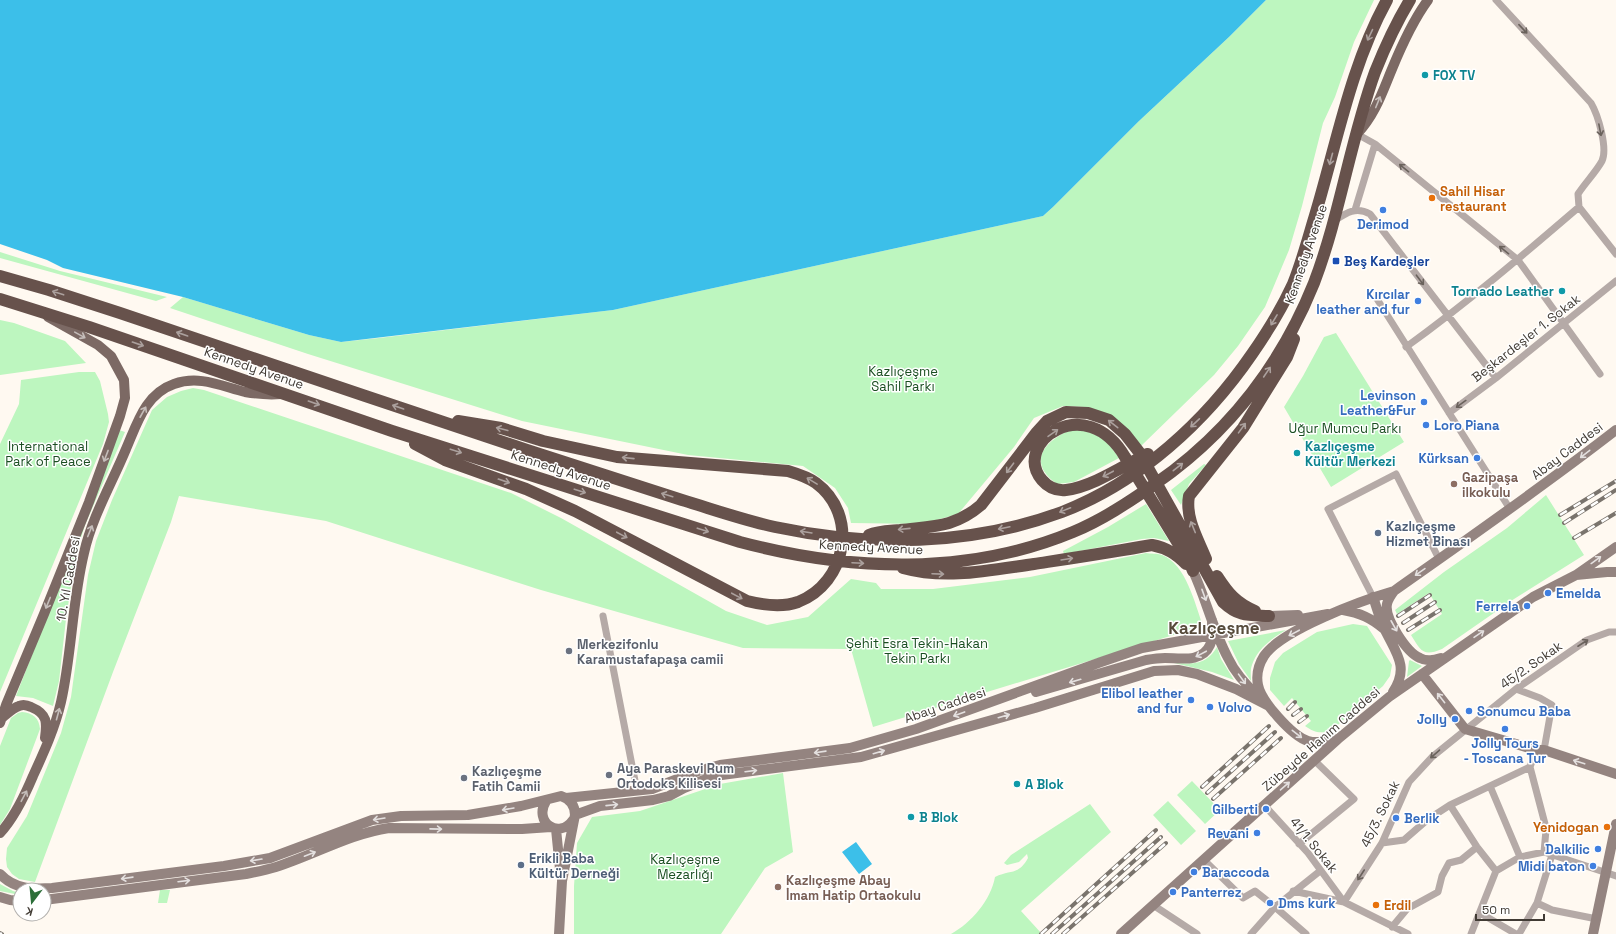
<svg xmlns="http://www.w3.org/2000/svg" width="1616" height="934" viewBox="0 0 1616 934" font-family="'Space Grotesk',sans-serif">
<rect width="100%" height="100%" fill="#fff9f1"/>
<path fill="#bdf6bf" d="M1266 0H1374L1354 42 1335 97 1323 123 1302 206 1289 250 1265 307 1238 346 1214 375 1141 446 1086 407 1063 406 1034 418 1014 447 958 514 922 524 851 523 848 508 835 488 803 466 688 455 522 421 308 354 170 308 183 297 309 335 341 342 379 338 613 310 1043 216 1053 207 1139 121 1229 37Z
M0 252 60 271 167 297 156 301 0 258Z
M0 320 14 323 65 341 86 363 0 375Z
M1336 333 1404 442 1331 487 1284 407 1303 376 1324 337Z
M79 372H95L100 381 108 414 109 422 103 444 0 692V444L19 404 21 380Z
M193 388 204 390 511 493 561 518 726 611 767 625 808 617 851 579 876 583 881 589H933L1030 577 1146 553C1151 554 1157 553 1162 555 1186 564 1195 604 1203 626L873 727 851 649 743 648 541 590 326 521 179 496 171 522 113 672 35 882 19 879 12 874 7 867 6 859 7 848 27 816 61 733 71 697 88 575 96 541 112 500 152 410 167 397 181 391Z
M119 430 125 432 85 525 76 554 66 619 59 681 53 706 33 698 16 696Z
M1070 430H1085L1106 440 1119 458 1074 482 1057 484C1027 463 1043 442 1070 430Z
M1204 464 1206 465 1189 484 1181 505 1171 490Z
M1546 495 1584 555 1514 599 1442 649C1423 657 1421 651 1411 635L1442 614 1429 593 1397 614 1395 610 1444 572 1507 528Z
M1146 504 1169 541 1154 538 1142 539 1064 554 1063 551 1108 527Z
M1353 624 1367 626 1392 665 1390 676 1383 686 1332 730C1321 734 1315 733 1305 726L1311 721 1292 698 1284 706 1270 690V678L1275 662 1283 653 1317 632Z
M1286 630C1272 638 1257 649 1252 665 1250 670 1251 676 1251 681L1239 664 1228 641Z
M1217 647 1221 659 1234 680 1212 672 1174 663C1194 664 1206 665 1217 647Z
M1410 660 1422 666 1407 677 1409 661Z
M22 712C33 713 39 718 40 729L10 809 0 825V746L11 718 18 713Z
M783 773 793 852 765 868 721 934H574V886L577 843 592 817 640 811 720 784Z
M1192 781 1220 810 1205 824 1177 795Z
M1168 801 1196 831 1181 845 1153 815Z
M1090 804 1111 832 1021 911 1042 934H951C971 923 991 900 995 877 1011 869 1018 876 1028 858L1027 854 1019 862 1007 865 1004 863 1011 855Z
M0 884 13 891 20 893V895L0 891Z
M160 890H170L167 903H158Z"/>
<path fill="#3cbfe9" d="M0 0H1266L1229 37 1139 121 1053 207 1043 216 613 310 341 342 309 335 183 297 63 268 47 260 0 244Z
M856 842 872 864 859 874 842 852Z"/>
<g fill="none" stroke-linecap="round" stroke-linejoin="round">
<path stroke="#b5aaa7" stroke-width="7" d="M1496 0 1591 103C1598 115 1608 148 1602 161 1596 172 1585 183 1578 194L1579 207 1616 254
M1357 134 1375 144 1518 260 1600 374
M1355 210 1375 144
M1334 221C1346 213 1356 206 1370 214L1496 378
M1377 299 1510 509
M1406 347C1467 303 1523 255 1579 207
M1449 413 1496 378 1616 281
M1373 597 1328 509 1396 474 1439 559
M603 616 637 791
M1516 689 1540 698 1552 705 1544 750
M1530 767 1545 824 1546 830 1544 852
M1490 786 1520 857
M1264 805 1308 853 1344 902
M1450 805 1477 847 1496 871
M1382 843 1404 840 1427 820 1450 805 1530 767 1536 750
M1299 844 1354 799 1315 761
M1204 860 1243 898 1255 891 1275 907 1306 934
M1293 891 1344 902 1408 934
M1344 902 1382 843 1409 782 1432 757 1516 689 1587 640 1609 632H1616
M1537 903 1552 910 1597 919
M1153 905 1197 934
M1480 913 1516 934
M1392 927 1407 909 1438 892 1442 876 1449 863 1461 860 1477 847
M1251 934 1275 907 1320 871
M1471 934 1496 871 1520 857 1544 852 1616 876
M1519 934 1537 903 1552 855"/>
<path stroke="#948480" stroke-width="10" d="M1193 571C1206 599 1213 630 1228 658 1235 673 1247 686 1259 697
M1576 575 1607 572H1616
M1394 591C1391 595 1388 599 1387 604 1384 618 1407 653 1420 658 1427 662 1434 660 1441 658
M1373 597C1377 608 1380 621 1386 632 1397 654 1409 668 1393 692
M1343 610C1360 613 1371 618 1384 629
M1269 616 1298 615
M1422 674 1465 729 1536 750H1544L1616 774
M1036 692 1146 660C1152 659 1158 658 1165 658 1180 658 1202 663 1210 645 1213 638 1212 628 1212 620
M1338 739C1328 741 1318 744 1308 741 1292 736 1261 701 1258 685 1256 675 1259 664 1264 656 1281 630 1363 600 1394 591 1469 538 1544 486 1616 430
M566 798 652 789 698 771 720 765 850 748 916 729 1101 662 1142 648 1328 614
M546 801C533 822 559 840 573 820
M575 815 600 806 653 800 669 796 684 788 714 776 861 757 1035 708 1154 671 1178 670 1197 674 1236 689 1269 706
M556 829 560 869
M0 874C15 890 33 889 52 888L224 866 270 858 372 820 401 816 468 815 521 806 561 796C570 799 575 805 575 815L562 881 559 934
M0 897 10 900 20 901
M44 900 246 874C256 872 266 870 276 867 314 855 349 834 389 828L522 829 551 827
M1121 934 1338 739 1389 697 1533 597 1576 575 1616 547
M1593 934 1616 824"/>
<path stroke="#7c6964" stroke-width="10" d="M1357 134C1375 115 1382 93 1392 69 1401 47 1414 19 1428 0
M3 717C8 713 13 708 19 706 23 704 27 705 31 707 48 714 47 723 45 738
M0 723 6 705 44 614 89 502 120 416 125 398 124 380 111 356 98 345 48 317
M0 833C15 817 25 795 33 776 44 752 55 728 61 702 72 653 72 602 84 553 92 517 112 483 126 449 137 424 145 394 174 384 199 375 221 386 245 392 257 394 269 395 281 394"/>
<path stroke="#67524c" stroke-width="12" d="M0 276 49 290 120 313C256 359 391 405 527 450 579 467 630 483 682 500 712 509 743 520 775 527 869 547 971 546 1062 512 1140 482 1206 421 1252 354 1268 331 1282 308 1293 284 1301 264 1307 243 1313 222 1336 148 1349 69 1387 0
M0 299 89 327 392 431 740 542C849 571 967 576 1073 532 1102 520 1129 502 1155 484 1227 434 1281 365 1314 283 1340 215 1350 141 1375 72 1385 47 1396 23 1410 0
M415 444 445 460 526 489 575 511 747 601C763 605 781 608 798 602 847 583 859 515 816 483 808 477 798 474 788 471L617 457 543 441 501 428 458 421
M1148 454H1147C1123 466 1092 487 1066 490 1056 491 1048 487 1042 480 1011 443 1086 390 1125 457L1189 561 1193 571
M869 535C878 531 889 531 900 530 933 526 954 528 981 505L1037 432 1047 421 1066 412 1088 413 1109 420 1125 434 1139 452 1223 602C1239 617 1249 615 1269 616
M1206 559C1198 539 1185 518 1189 496L1243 428 1287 357 1294 339
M903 568C946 580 991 570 1034 564 1073 558 1113 552 1152 545 1167 548 1176 554 1186 564
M1217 576C1228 593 1236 603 1255 611"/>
<g stroke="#7a746d" stroke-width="4">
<path id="rail" d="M1560 515 1616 481
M1564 523 1616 490
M1574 538 1616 513
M1398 616 1430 595
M1403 623 1435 602
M1408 630 1440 610
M1288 709 1295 702
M1293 715 1301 709
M1299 722 1307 716
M1202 787 1269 726
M1207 793 1275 732
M1213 799 1281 738
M0 933 2 934
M1041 934 1156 830
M1052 934 1161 837
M1063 934 1166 843"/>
</g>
<use href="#rail" stroke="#fff" stroke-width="2.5" stroke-dasharray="8" stroke-linecap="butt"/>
</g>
<defs><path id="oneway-shaft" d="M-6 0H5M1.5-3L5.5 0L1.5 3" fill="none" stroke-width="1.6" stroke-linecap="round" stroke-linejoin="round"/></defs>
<g stroke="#6a625c">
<use href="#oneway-shaft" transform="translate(1523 29) rotate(47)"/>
<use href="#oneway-shaft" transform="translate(1600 130) rotate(79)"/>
<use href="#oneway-shaft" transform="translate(1404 168) rotate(-141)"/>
<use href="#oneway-shaft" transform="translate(1504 250) rotate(-141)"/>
<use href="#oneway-shaft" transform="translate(1420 280) rotate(53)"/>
<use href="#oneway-shaft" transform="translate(1461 404) rotate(144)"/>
<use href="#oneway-shaft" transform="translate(1583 643) rotate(-33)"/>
<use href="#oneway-shaft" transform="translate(1435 754) rotate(139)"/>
<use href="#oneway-shaft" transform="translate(1361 875) rotate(123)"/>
</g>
<g stroke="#aba09d">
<use href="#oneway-shaft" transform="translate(1370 35) rotate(115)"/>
<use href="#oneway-shaft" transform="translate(1331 159) rotate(105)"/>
<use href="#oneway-shaft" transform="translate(58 293) rotate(-162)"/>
<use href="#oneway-shaft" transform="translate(1274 320) rotate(121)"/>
<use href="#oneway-shaft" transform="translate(182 334) rotate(-161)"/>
<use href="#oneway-shaft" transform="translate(138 344) rotate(19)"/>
<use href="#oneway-shaft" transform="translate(1267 372) rotate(-56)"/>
<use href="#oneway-shaft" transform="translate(314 403) rotate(19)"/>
<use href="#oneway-shaft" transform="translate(398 407) rotate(-161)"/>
<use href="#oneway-shaft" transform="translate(1195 423) rotate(137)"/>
<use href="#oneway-shaft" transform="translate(1113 424) rotate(-142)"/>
<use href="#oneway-shaft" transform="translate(1242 428) rotate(-54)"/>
<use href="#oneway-shaft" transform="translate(502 429) rotate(-166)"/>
<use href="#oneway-shaft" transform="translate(1053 433) rotate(-35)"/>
<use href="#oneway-shaft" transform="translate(456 451) rotate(18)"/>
<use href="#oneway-shaft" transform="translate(628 458) rotate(-174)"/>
<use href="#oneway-shaft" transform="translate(1178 467) rotate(-38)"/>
<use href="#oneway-shaft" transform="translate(1010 468) rotate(127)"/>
<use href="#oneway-shaft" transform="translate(1108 474) rotate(152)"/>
<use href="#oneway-shaft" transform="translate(504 481) rotate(19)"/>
<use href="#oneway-shaft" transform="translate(812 481) rotate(-149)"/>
<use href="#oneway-shaft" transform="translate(580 491) rotate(18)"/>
<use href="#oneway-shaft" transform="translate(667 495) rotate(-163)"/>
<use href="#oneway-shaft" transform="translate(1065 510) rotate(158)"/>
<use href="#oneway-shaft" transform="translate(1193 527) rotate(-112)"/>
<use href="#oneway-shaft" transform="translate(1004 528) rotate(168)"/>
<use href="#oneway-shaft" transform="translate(904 529) rotate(174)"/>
<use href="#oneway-shaft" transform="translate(703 530) rotate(18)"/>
<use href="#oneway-shaft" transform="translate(806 532) rotate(-171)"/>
<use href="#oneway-shaft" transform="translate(622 535) rotate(28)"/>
<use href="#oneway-shaft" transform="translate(1067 559) rotate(-9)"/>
<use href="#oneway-shaft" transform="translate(858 563) rotate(3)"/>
<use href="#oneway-shaft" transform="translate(938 574) rotate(2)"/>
<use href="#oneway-shaft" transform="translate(737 596) rotate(28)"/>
</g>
<g stroke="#c4bcb9">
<use href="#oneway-shaft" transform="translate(1378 102) rotate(-68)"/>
<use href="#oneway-shaft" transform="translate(80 335) rotate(29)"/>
<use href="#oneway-shaft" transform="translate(143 412) rotate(-61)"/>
<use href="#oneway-shaft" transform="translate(106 456) rotate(111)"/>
<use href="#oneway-shaft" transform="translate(90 531) rotate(-68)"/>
<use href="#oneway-shaft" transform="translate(48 603) rotate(112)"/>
<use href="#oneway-shaft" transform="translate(58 714) rotate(-75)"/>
<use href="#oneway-shaft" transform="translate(24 796) rotate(-62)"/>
</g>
<g stroke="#e4e0df">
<use href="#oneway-shaft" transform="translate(1585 454) rotate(142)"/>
<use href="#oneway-shaft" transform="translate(1596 560) rotate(-36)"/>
<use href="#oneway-shaft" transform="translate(1420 572) rotate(145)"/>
<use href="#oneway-shaft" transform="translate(1204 595) rotate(70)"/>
<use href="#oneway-shaft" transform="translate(1394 626) rotate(61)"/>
<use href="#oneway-shaft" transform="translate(1294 633) rotate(152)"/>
<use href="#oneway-shaft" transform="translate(1479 634) rotate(-34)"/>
<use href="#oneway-shaft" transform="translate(1201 654) rotate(152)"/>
<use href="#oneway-shaft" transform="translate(1242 679) rotate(54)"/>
<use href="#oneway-shaft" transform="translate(1075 681) rotate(164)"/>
<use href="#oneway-shaft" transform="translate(1441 698) rotate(-128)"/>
<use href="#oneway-shaft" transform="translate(959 714) rotate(160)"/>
<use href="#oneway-shaft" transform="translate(1004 716) rotate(-16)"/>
<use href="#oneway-shaft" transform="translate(1297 734) rotate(38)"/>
<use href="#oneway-shaft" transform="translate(820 752) rotate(172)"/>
<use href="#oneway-shaft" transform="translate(879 752) rotate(-16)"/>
<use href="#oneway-shaft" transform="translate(1579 762) rotate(-162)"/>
<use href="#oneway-shaft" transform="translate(751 771) rotate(-7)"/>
<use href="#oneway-shaft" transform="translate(1285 786) rotate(-41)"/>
<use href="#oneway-shaft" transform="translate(612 805) rotate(-6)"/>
<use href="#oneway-shaft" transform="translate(508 809) rotate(170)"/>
<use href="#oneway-shaft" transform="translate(379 819) rotate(171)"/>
<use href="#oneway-shaft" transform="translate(436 829) rotate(1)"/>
<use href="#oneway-shaft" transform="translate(310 854) rotate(-21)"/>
<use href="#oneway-shaft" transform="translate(256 860) rotate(171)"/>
<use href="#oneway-shaft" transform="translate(127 878) rotate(172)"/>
<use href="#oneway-shaft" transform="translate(184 881) rotate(-7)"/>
</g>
<g fill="#0f9aa8" stroke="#fff" stroke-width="1.5">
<circle cx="1425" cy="75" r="4"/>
<circle cx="1562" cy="291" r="4"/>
<circle cx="1297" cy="453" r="4"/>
<circle cx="1017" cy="784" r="4"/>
<circle cx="911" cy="817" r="4"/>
</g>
<g fill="#e8710a" stroke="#fff" stroke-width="1.5">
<circle cx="1432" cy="198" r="4"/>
<circle cx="1607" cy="827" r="4"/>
<circle cx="1376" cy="905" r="4"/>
</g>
<g fill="#3f7fe0" stroke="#fff" stroke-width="1.5">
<circle cx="1383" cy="210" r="4"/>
<circle cx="1418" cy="301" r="4"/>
<circle cx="1424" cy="402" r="4"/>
<circle cx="1426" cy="425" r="4"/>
<circle cx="1477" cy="458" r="4"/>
<circle cx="1548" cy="593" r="4"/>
<circle cx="1527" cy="606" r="4"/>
<circle cx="1191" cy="700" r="4"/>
<circle cx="1210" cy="707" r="4"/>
<circle cx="1469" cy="711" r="4"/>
<circle cx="1455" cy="719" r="4"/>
<circle cx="1505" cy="729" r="4"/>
<circle cx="1266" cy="809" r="4"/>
<circle cx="1396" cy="818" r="4"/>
<circle cx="1257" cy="833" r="4"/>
<circle cx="1598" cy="849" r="4"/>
<circle cx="1593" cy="866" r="4"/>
<circle cx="1194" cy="872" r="4"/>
<circle cx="1173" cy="892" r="4"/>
<circle cx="1270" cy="903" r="4"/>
</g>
<rect fill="#1a4fb4" stroke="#fff" stroke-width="1.5" x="1332" y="257" width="8" height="8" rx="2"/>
<g fill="#8d6e63" stroke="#fff" stroke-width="1.5">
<circle cx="1454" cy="484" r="4"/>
<circle cx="778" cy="887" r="4"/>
</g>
<g fill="#5c6f8a" stroke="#fff" stroke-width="1.5">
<circle cx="1378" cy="533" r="4"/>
<circle cx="521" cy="865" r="4"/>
</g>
<g fill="#6b7280" stroke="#fff" stroke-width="1.5">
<circle cx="569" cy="651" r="4"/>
<circle cx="609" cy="775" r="4"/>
<circle cx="464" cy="778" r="4"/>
</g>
<g text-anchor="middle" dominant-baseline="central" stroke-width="3" stroke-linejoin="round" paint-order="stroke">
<g font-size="13" font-weight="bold" fill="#0d838f" stroke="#fff" text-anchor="start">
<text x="1433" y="75">FOX TV</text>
<text x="1554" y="291" text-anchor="end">Tornado Leather</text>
<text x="1305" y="446">Kazlıçeşme<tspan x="1305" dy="15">Kültür Merkezi</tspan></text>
<text x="1025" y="784">A Blok</text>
<text x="919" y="817">B Blok</text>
</g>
<g font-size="13" font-weight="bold" fill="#c56008" stroke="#fff" text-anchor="start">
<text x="1440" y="191">Sahil Hisar<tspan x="1440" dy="15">restaurant</tspan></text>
<text x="1599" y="827" text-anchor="end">Yenidogan</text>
<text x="1384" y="905">Erdil</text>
</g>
<g font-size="13" font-weight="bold" fill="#366cbe" stroke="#fff" text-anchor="end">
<text x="1383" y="224" text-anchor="middle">Derimod</text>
<text x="1410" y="294">Kırcılar<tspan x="1410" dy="15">leather and fur</tspan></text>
<text x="1416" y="395">Levinson<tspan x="1416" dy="15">Leather&amp;Fur</tspan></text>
<text x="1434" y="425" text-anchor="start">Loro Piana</text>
<text x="1469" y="458">Kürksan</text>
<text x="1556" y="593" text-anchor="start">Emelda</text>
<text x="1519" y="606">Ferrela</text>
<text x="1183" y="693">Elibol leather<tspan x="1183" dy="15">and fur</tspan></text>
<text x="1218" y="707" text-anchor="start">Volvo</text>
<text x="1477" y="711" text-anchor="start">Sonumcu Baba</text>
<text x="1447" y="719">Jolly</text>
<text x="1505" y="743" text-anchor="middle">Jolly Tours<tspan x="1505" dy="15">- Toscana Tur</tspan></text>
<text x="1258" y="809">Gilberti</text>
<text x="1404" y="818" text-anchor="start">Berlik</text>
<text x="1249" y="833">Revani</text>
<text x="1590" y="849">Dalkilic</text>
<text x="1585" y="866">Midi baton</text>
<text x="1202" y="872" text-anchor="start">Baraccoda</text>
<text x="1181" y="892" text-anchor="start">Panterrez</text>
<text x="1278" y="903" text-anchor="start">Dms kurk</text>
</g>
<g font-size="13" fill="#413b34" stroke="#fff">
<text transform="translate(1306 254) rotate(-71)">Kennedy Avenue</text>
<text transform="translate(1526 338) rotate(-38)">Beşkardeşler 1. Sokak</text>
<text transform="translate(254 368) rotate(19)">Kennedy Avenue</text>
<text transform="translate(1567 451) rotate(-37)">Abay Caddesi</text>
<text transform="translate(561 470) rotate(18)">Kennedy Avenue</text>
<text transform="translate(871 547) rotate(3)">Kennedy Avenue</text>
<text transform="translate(68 579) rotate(-80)">10. Yıl Caddesi</text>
<text transform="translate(1531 665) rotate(-35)">45/2. Sokak</text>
<text transform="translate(945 705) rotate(-19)">Abay Caddesi</text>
<text transform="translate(1321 739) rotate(-41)">Zübeyde Hanım Caddesi</text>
<text transform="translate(1380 814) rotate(-64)">45/3. Sokak</text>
<text transform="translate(1314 845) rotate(51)">41/1. Sokak</text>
</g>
<g font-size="13" font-weight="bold" fill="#164399" stroke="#fff" text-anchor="start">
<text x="1344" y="261">Beş Kardeşler</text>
</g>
<g font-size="13" fill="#1a4e21" stroke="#fff">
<text x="903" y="371">Kazlıçeşme<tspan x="903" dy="15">Sahil Parkı</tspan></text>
<text x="1345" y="428">Uğur Mumcu Parkı</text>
<text x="48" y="446">International<tspan x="48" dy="15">Park of Peace</tspan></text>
<text x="917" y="643">Şehit Esra Tekin-Hakan<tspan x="917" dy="15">Tekin Parkı</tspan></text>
<text x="685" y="859">Kazlıçeşme<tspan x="685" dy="15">Mezarlığı</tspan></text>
</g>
<g font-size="13" font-weight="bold" fill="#785e54" stroke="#fff" text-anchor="start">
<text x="1462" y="477">Gazipaşa<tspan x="1462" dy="15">ilkokulu</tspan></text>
<text x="786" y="880">Kazlıçeşme Abay<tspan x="786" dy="15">İmam Hatip Ortaokulu</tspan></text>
</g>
<g font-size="13" font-weight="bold" fill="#4e5e75" stroke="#fff" text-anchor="start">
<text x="1386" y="526">Kazlıçeşme<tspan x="1386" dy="15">Hizmet Binası</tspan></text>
<text x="529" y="858">Erikli Baba<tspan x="529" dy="15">Kültür Derneği</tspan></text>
</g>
<g font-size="13" font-weight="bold" fill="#5b616d" stroke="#fff" text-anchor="start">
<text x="577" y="644">Merkezifonlu<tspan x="577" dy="15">Karamustafapaşa camii</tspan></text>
<text x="617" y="768">Aya Paraskevi Rum<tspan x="617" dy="15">Ortodoks Kilisesi</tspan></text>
<text x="472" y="771">Kazlıçeşme<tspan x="472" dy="15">Fatih Camii</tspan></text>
</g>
<g font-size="17" font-weight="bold" fill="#574b3b" stroke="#fff">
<text x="1214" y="628">Kazlıçeşme</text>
</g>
</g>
<g transform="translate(32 902) rotate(196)"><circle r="19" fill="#ffffff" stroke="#b3b1ae"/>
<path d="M0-3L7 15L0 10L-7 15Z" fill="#2c6e38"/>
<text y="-6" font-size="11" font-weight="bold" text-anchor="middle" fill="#413b34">K</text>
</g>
<path d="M1476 914v6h68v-6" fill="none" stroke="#413b34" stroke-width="2"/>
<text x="1482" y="914" font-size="12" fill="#413b34" stroke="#ffffff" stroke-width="3" paint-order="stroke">50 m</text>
</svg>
